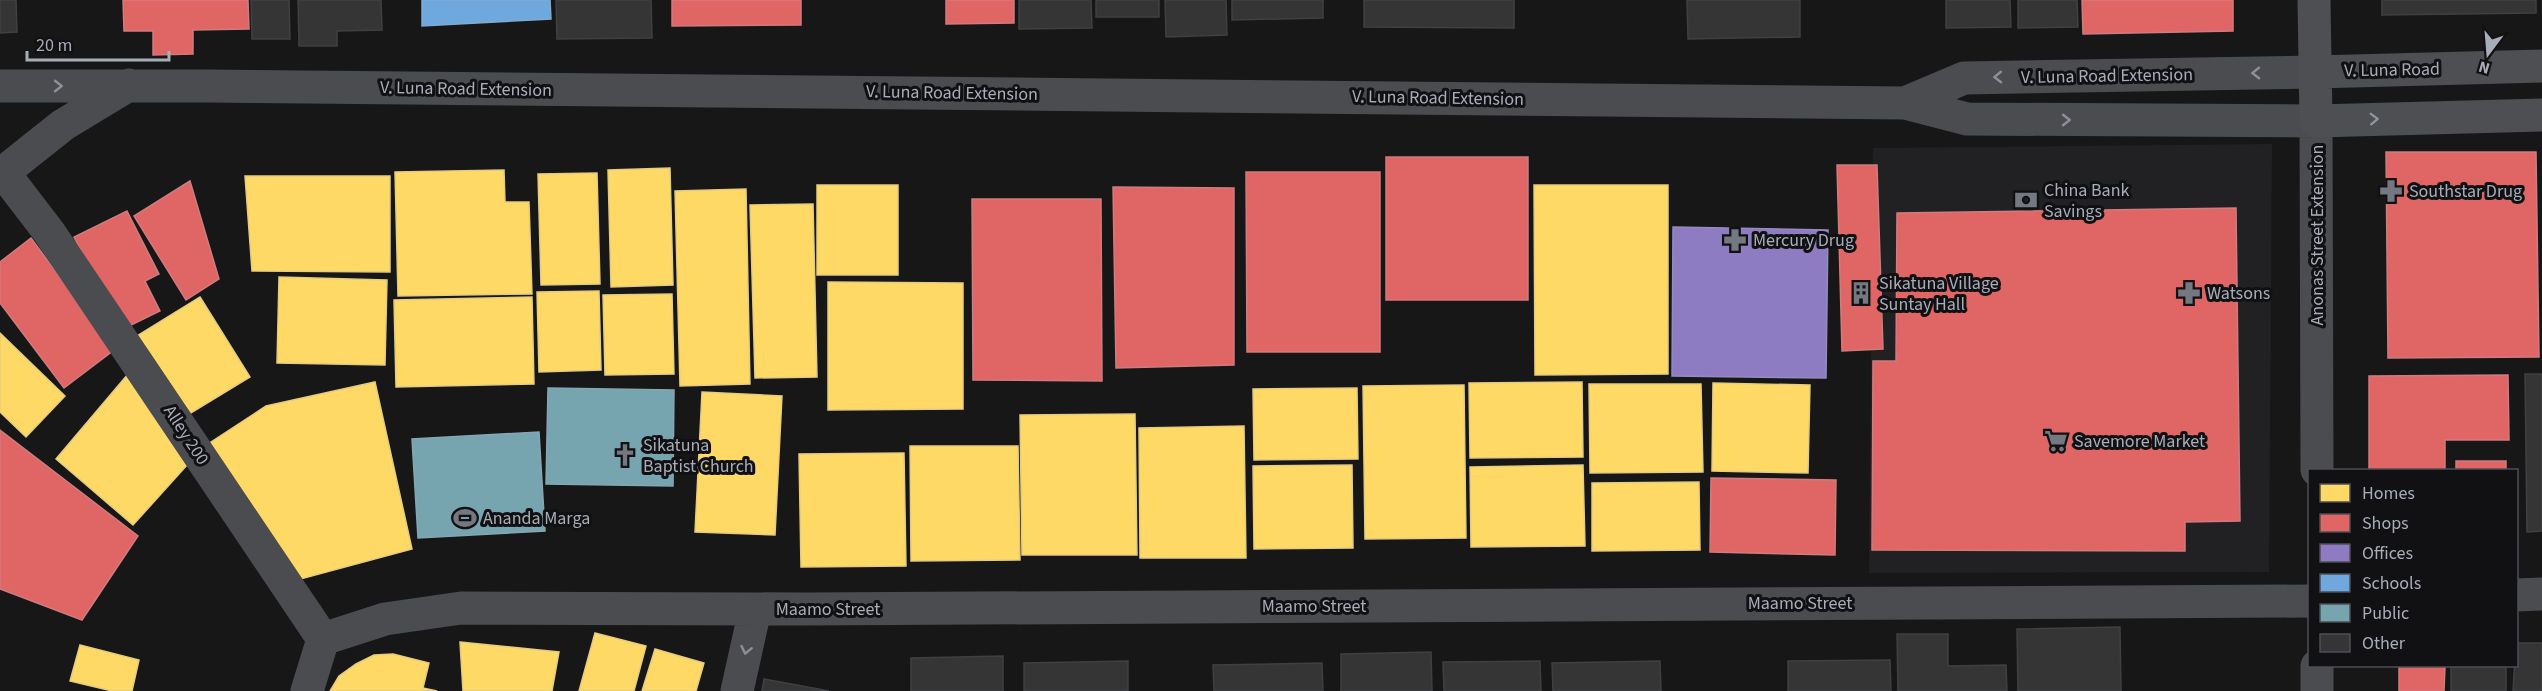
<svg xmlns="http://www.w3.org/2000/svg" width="2542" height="691" viewBox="0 0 2542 691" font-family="'Source Sans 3',sans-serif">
<rect width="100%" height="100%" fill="#171717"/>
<path fill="#212123" d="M2272 144 2269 572 1869 573 1873 148Z"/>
<path fill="#ffd966" stroke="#e5cc7f" stroke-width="1.5" d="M670 168 673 285 611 287 608 170Z
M504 170 505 202H529L532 294 398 296 395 172Z
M597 173 600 284 541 285 538 174Z
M245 176H390V272L252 271Z
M817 185H898V275H817Z
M1534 185H1668V374L1535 375Z
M746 189 750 384 680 386 675 191Z
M813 204 817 377 755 378 750 205Z
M279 277 387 280 385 365 277 363Z
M828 282 963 283V409L828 410Z
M599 291 601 370 539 372 537 292Z
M672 294 674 374 605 375 603 295Z
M200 297 250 377 181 419 132 339Z
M532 297 534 384 396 387 394 300Z
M0 333 65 396 26 437 0 412Z
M129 373 197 454 133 525 56 459Z
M375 382 412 549 297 580 202 448 266 406Z
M1582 382 1583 457 1470 458 1469 383Z
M1713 383 1810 385 1808 473 1712 471Z
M1589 384H1701L1703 472 1590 473Z
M1464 385 1466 538 1365 539 1363 386Z
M1357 388 1358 459 1254 460 1253 389Z
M702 392 782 396 775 535 695 532Z
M1135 414 1137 555H1022L1020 415Z
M1244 426 1246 558H1140L1139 428Z
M910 446H1018L1020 560 911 561Z
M904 453 906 566 801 567 799 454Z
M1352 465 1353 548 1254 549 1253 466Z
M1583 465 1585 546 1471 547 1470 467Z
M1699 482 1700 550 1592 551V483Z
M595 633 646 646 634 691H579Z
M460 642 559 652 552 691H463Z
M80 645 139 660 132 691H112L70 681Z
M655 649 704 663 696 691H642Z
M393 654 429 663 423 688 437 691H330L339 676 356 664 374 655Z"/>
<path fill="#e06666" stroke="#cf7b7f" stroke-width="1.5" d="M123 0H248L249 29 193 30V54L153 55V31H124Z
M672 0H801V25L672 26Z
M946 0H1014V23L946 24Z
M2082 0H2233V31L2083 34Z
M2386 152H2536L2539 357 2388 358Z
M1386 157H1528V300H1386Z
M1837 165H1877L1883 349 1842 351Z
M1246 172H1380V352H1247Z
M190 181 219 279 186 300 134 216Z
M1113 187 1234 188V365L1116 368Z
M972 199H1101L1102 381 973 380Z
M2236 208 2240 521 2185 522V551L1872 550 1873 361H1896L1897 213Z
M127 211 159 274 145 281 160 311 121 330 74 237Z
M31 238 114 350 64 388 0 303V262Z
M2508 375 2509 440H2445V470H2369V376Z
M0 430 138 536 82 620 0 589Z
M2456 461H2506V470H2456Z
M1711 478 1836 480 1835 555 1710 552Z
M2399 666H2445L2444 691H2399Z"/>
<path fill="#8e7cc3" stroke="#968bc0" stroke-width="1.5" d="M1673 227 1828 230 1826 378 1672 376Z"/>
<path fill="#6fa8dc" stroke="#80aad1" stroke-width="1.5" d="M422 0H550L551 19 422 26Z"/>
<path fill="#76a5af" stroke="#85a7b2" stroke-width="1.5" d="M548 388 674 390 673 486 546 484Z
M539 432 545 531 418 538 412 439Z"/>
<path fill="#353536" stroke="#3f4043" stroke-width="1.5" d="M0 0H16L17 32 0 33Z
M251 0H289L290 39H252Z
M298 0H381L382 30 337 31V46H299Z
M556 0H651L652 38 557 39Z
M1019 0H1091L1092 28 1019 29Z
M1096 0H1159V17H1096Z
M1165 0H1226L1227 35 1166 37Z
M1232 0H1323V18L1232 20Z
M1364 0H1514V28L1364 27Z
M1687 0H1800V37L1688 39Z
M1946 0H2010L2011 27 1946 28Z
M2018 0H2077L2078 27 2018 28Z
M2382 0H2536V13L2382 15Z
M2525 374H2542V531L2527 532Z
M2120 627 2121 691H2018L2017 629Z
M1897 634H1948V666L2006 665 2007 691H1898Z
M2516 643H2542V691H2513Z
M1431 652 1432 691H1341V654Z
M1003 656V691H911V658Z
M1890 660 1891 691H1788V661Z
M1128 661V691H1024V663Z
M1540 661 1541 691H1444L1443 662Z
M1660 661 1661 691H1553L1552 663Z
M1322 663 1323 691H1214L1213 665Z
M2451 666H2506V691H2451Z
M764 679 829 691H762Z"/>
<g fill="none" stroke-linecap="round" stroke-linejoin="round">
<path stroke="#4b4c50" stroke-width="33" d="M0 86H208L1905 103 1967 119 2316 121 2317 470
M1905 103 1964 78 2315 72
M3 172 49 232 323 639
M0 175 63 125 129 85
M2516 595 2542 594
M323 639 385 619 461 608 806 609 2310 601
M307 691 323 639
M737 691 755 610
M2317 691V666"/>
<path stroke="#4d4f52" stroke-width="33" d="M2314 0 2316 121 2542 115
M2315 72 2542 66"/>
</g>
<defs><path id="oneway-chevron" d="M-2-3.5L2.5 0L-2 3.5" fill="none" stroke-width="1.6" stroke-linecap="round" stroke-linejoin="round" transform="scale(1.5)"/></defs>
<g stroke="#8c9099">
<use href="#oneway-chevron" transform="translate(2256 73) rotate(179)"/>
<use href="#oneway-chevron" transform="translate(1998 77) rotate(179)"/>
<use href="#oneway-chevron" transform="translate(58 86)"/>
<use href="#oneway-chevron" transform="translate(2066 120)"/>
<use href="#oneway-chevron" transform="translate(746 650) rotate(102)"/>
</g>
<use stroke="#91969e" href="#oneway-chevron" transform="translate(2374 119) rotate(-2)"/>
<defs>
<g id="pharmacy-bare" transform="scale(1.8)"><path d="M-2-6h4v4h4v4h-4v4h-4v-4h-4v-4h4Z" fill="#757880" stroke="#111113" stroke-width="2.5" paint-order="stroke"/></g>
<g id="bank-bare" transform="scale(1.8)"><path d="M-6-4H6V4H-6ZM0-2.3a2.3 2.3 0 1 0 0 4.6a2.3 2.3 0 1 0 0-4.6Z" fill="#757880" stroke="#111113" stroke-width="2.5" paint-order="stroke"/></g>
<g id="building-bare" transform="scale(1.8)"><path d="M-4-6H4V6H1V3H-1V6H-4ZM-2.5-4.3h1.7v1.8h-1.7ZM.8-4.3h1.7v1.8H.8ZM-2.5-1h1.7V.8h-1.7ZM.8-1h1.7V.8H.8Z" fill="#757880" stroke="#111113" stroke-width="2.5" paint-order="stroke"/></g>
<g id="supermarket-bare" transform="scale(1.8)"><path d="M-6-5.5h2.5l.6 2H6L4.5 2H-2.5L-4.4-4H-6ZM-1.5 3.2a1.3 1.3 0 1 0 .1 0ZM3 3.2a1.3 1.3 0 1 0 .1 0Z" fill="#757880" stroke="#111113" stroke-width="2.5" paint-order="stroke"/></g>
<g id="church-bare" transform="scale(1.8)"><path d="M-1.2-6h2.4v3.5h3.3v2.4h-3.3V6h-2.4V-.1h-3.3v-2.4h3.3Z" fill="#757880" stroke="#111113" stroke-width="2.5" paint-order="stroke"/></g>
<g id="stadium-bare" transform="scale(1.8)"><path d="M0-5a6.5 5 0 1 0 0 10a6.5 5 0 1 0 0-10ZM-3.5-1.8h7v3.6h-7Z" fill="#757880" stroke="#111113" stroke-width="2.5" paint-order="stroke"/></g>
</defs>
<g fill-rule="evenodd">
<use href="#pharmacy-bare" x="2391" y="191"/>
<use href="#bank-bare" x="2026" y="200"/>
<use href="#pharmacy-bare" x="1735" y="240"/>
<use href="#building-bare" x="1861" y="293"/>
<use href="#pharmacy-bare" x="2189" y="293"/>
<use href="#supermarket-bare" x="2056" y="441"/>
<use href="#church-bare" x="625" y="455"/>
<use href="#stadium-bare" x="465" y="518"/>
</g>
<g text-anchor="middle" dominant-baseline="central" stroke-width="6" stroke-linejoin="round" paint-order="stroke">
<g font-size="18" fill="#a8adb8" stroke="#111113">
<text transform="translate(2392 70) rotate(-1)">V. Luna Road</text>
<text transform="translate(2107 76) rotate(-1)">V. Luna Road Extension</text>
<text transform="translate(466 89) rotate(1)">V. Luna Road Extension</text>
<text transform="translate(952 93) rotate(1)">V. Luna Road Extension</text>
<text transform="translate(1438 98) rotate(1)">V. Luna Road Extension</text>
<text transform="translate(2317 235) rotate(-90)">Anonas Street Extension</text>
<text transform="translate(186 435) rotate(57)">Alley 200</text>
<text x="1800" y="603">Maamo Street</text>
<text x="1314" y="606">Maamo Street</text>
<text x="828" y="609">Maamo Street</text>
</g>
<g font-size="18" fill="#a8adb8" stroke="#111113" text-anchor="start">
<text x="2044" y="190">China Bank<tspan x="2044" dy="21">Savings</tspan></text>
<text x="2409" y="191">Southstar Drug</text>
<text x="1753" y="240">Mercury Drug</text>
<text x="1879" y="283">Sikatuna Village<tspan x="1879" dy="21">Suntay Hall</tspan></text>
<text x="2207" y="293">Watsons</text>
<text x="2074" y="441">Savemore Market</text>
<text x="643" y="445">Sikatuna<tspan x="643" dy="21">Baptist Church</tspan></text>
<text x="483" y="518">Ananda Marga</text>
</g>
</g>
<rect x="2308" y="469" width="210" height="198" fill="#111113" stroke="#4d4f55" stroke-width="1.5"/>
<rect x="2320" y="484" width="30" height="18" fill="#ffd966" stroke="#4d4f55" stroke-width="1.5"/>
<text x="2362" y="499" font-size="18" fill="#a8adb8">Homes</text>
<rect x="2320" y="514" width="30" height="18" fill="#e06666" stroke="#4d4f55" stroke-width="1.5"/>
<text x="2362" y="529" font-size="18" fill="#a8adb8">Shops</text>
<rect x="2320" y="544" width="30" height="18" fill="#8e7cc3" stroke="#4d4f55" stroke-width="1.5"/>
<text x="2362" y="559" font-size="18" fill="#a8adb8">Offices</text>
<rect x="2320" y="574" width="30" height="18" fill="#6fa8dc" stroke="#4d4f55" stroke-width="1.5"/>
<text x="2362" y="589" font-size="18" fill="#a8adb8">Schools</text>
<rect x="2320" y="604" width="30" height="18" fill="#76a5af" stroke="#4d4f55" stroke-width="1.5"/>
<text x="2362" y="619" font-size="18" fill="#a8adb8">Public</text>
<rect x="2320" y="634" width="30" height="18" fill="#353536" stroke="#4d4f55" stroke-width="1.5"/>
<text x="2362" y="649" font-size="18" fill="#a8adb8">Other</text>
<g transform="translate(2488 54) rotate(196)" stroke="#111113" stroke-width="4.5" paint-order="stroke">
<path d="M0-4.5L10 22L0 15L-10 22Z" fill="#a8adb8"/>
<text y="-9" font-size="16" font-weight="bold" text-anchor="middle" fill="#a8adb8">N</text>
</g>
<path d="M27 51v9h142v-9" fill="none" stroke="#a8adb8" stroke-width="3"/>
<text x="36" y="51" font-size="18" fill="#a8adb8" stroke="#111113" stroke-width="4.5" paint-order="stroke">20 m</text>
</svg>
